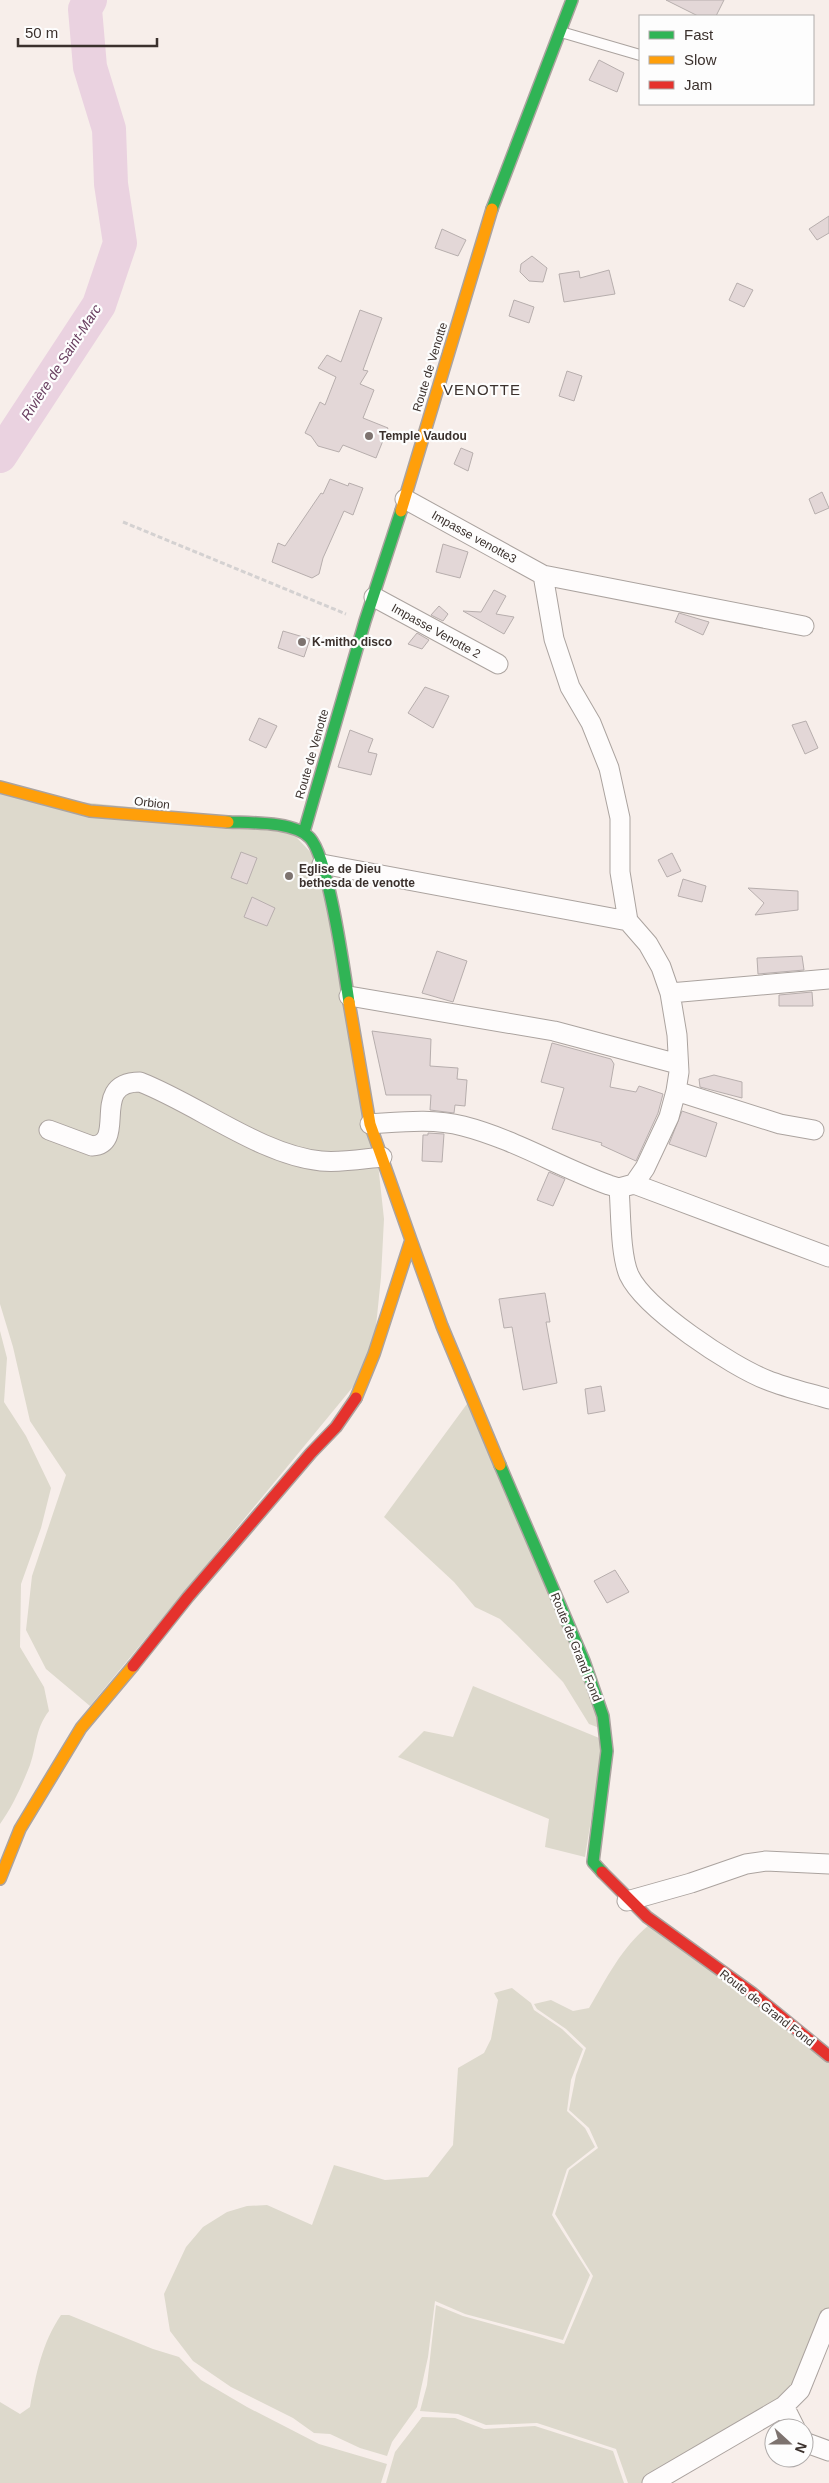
<svg xmlns="http://www.w3.org/2000/svg" width="829" height="2483" viewBox="0 0 829 2483" font-family="Helvetica,sans-serif">
<rect width="100%" height="100%" fill="#f7eeea"/>
<path fill="#ddd9cc" d="M0 794 282 822 316 858 374 1127 384 1219 381 1277 374 1346 357 1382 90 1706 46 1669 26 1630 32 1576 66 1475 30 1421 13 1347 0 1304Z
M0 1331 7 1358 4 1402 26 1436 51 1488 41 1528 21 1584 20 1647 44 1687 49 1711C35 1729 37 1745 30 1765 22 1785 13 1806 0 1824Z
M475 1393 605 1730 589 1724 563 1682 517 1635 500 1619 475 1607 454 1582 384 1517Z
M473 1686 604 1740 585 1857 545 1847 549 1819 398 1757 424 1731 453 1737Z
M649 1925 829 2051V2337L817 2376 802 2395 651 2483H628L616 2449 537 2423 486 2425 458 2414 420 2411 427 2385 436 2305 463 2316 564 2344 593 2276 555 2214 569 2170 598 2148 589 2128 569 2110 576 2075 586 2048 566 2029 537 2009 534 2004 551 2000 573 2011 589 2008C607 1978 621 1948 649 1925Z
M512 1988 531 2003 534 2010 562 2029 583 2049 571 2080 567 2111 585 2128 595 2147 567 2169 552 2215 590 2275 563 2340 465 2314 435 2301 428 2357 417 2407 392 2442 387 2456 360 2448 330 2434 314 2433 293 2418 231 2387 193 2361 170 2331 164 2294 186 2247 203 2227 227 2212 247 2206 267 2205 312 2225 334 2165 385 2180 428 2177 453 2145 458 2068 484 2053 491 2039 498 2000 494 1993Z
M61 2315H69L153 2349 179 2357 201 2380 247 2407 319 2444 387 2464 381 2483H0V2402L20 2414 30 2407C36 2374 42 2343 61 2315Z
M422 2417 455 2418 484 2429 535 2426 613 2451 624 2483H386L395 2452Z"/>
<g fill="none" stroke-linecap="round" stroke-linejoin="round">
<path stroke="#ead2e0" stroke-width="34" d="M0 456 99 305 120 243 111 184 109 129 90 67 85 9 90 0"/>
</g>
<path fill="#e3d7d7" stroke="#b7aead" d="M666 0H724L716 16H698Z
M599 60 624 73 617 92 589 80Z
M829 216V233L817 240 809 229Z
M442 229 466 240 458 256 435 248Z
M532 256 547 268 543 282 529 281 520 272 521 264Z
M609 270 615 294 564 302 559 274 579 271 580 278Z
M737 283 753 290 744 307 729 300Z
M514 300 534 307 529 323 509 316Z
M360 310 382 318 363 370 368 371 360 384 374 390 363 418 388 428 376 458 343 445 339 452 318 446 311 436 305 433 320 402 325 405 336 377 318 368 327 355 341 362Z
M567 371 582 376 574 401 559 396Z
M461 448 473 453 468 471 454 464Z
M330 479 348 486 349 483 363 488 353 515 344 511 323 558 319 574 312 578 272 562 278 543 285 546 321 493 323 494Z
M822 492 829 508 815 514 809 499Z
M443 544 468 552 460 578 436 572Z
M494 590 506 596 496 614 514 617 504 634 463 611 481 612Z
M439 606 448 614 443 621 431 615Z
M679 613 709 622 703 635 675 622Z
M283 631 310 639 304 657 278 648Z
M417 633 429 640 422 649 408 644Z
M425 687 449 696 433 728 408 713Z
M259 718 277 726 266 748 249 740Z
M806 721 818 748 805 754 792 725Z
M350 730 373 739 368 752 377 754 371 775 338 767Z
M241 852 257 858 247 884 231 878Z
M672 853 681 871 667 877 658 860Z
M683 879 706 886 702 902 678 896Z
M748 888 798 891V910L755 915 764 903Z
M252 897 275 908 267 926 244 917Z
M437 951 467 961 453 1002 422 993Z
M802 956 804 970 758 974 757 958Z
M812 992 813 1006H779V995Z
M372 1031 431 1039 430 1066 458 1068 457 1079 467 1080 465 1106 455 1105 454 1113 430 1110 431 1095H386Z
M552 1043 611 1059 614 1064 610 1087 636 1092 639 1086 663 1094 658 1113 636 1161 601 1145 602 1143 552 1129 564 1088 541 1082Z
M714 1075 742 1082V1098L700 1087 699 1079Z
M682 1111 717 1123 706 1157 669 1144Z
M428 1133 444 1134 442 1162 422 1161 423 1135H428Z
M549 1172 565 1179 553 1206 537 1200Z
M545 1293 550 1322H546L557 1383 523 1390 512 1327 504 1328 499 1299Z
M601 1386 605 1411 588 1414 585 1389Z
M615 1570 629 1592 607 1603 594 1581Z"/>
<g fill="none" stroke-linecap="round" stroke-linejoin="round">
<g stroke="#aba39f" stroke-width="12">
<path id="lane" d="M561 32 640 55"/>
</g>
<g stroke="#aba39f" stroke-width="21">
<path id="street" d="M405 499 543 575 804 626
M543 575 554 639 570 687 591 723 609 768 620 818V872L628 921 648 944 661 967 670 993 677 1035 679 1072 676 1091 669 1117 645 1168 634 1184
M374 597 498 664
M322 864 628 921
M670 993 829 979
M349 996 554 1031 678 1064
M676 1091 780 1124 814 1130
M370 1124C401 1122 433 1118 463 1126 514 1139 559 1167 609 1185L619 1188 634 1184 829 1257
M49 1130 92 1146C129 1144 88 1082 140 1082 197 1104 261 1155 321 1161 341 1163 362 1159 382 1157
M619 1188C621 1212 620 1254 629 1275 645 1309 731 1366 767 1380 787 1388 809 1393 829 1399
M627 1901 691 1883 746 1864 766 1861 829 1864
M784 2406 795 2428
M804 2442 829 2451
M652 2483 784 2406 800 2390 829 2318"/>
</g>
<g stroke="#aba39f" stroke-width="14">
<path id="fast" d="M492 209 572 0
M228 822C250 823 294 821 310 838 329 859 344 970 349 1002
M304 832 365 621 401 511
M500 1465 584 1661 603 1716 607 1751 593 1862 602 1872"/>
</g>
<g stroke="#aba39f" stroke-width="14">
<path id="slow" d="M401 511 492 209
M0 787 90 811 228 822
M349 1002 370 1124 411 1240 374 1354 356 1398
M411 1240 442 1326 500 1465
M0 1879 20 1829 81 1728 133 1666"/>
</g>
<g stroke="#aba39f" stroke-width="14">
<path id="jam" d="M133 1666 188 1597 311 1453 336 1427 356 1398
M602 1872 647 1917 752 1993 829 2056"/>
</g>
<path stroke="#d4d1d1" stroke-width="3" stroke-dasharray="5 2.5" stroke-linecap="butt" d="M123 522 346 614"/>
<use href="#lane" stroke="#fefcfc" stroke-width="10"/>
<use href="#street" stroke="#fefcfc" stroke-width="19"/>
<use href="#fast" stroke="#30b455" stroke-width="11"/>
<use href="#slow" stroke="#ff9f0a" stroke-width="11"/>
<use href="#jam" stroke="#e5322d" stroke-width="11"/>
</g>
<g fill="#7d736f" stroke="#fdfdfd" stroke-width="2">
<circle cx="369" cy="436" r="5"/>
<circle cx="302" cy="642" r="5"/>
<circle cx="289" cy="876" r="5"/>
</g>
<g text-anchor="middle" dominant-baseline="central" stroke-width="4.5" stroke-linejoin="round" paint-order="stroke">
<g font-size="12" fill="#3b312d" stroke="#fdfdfd">
<text transform="translate(430 367) rotate(-73)">Route de Venotte</text>
<text transform="translate(474 537) rotate(29)">Impasse venotte3</text>
<text transform="translate(436 631) rotate(29)">Impasse Venotte 2</text>
<text transform="translate(312 754) rotate(-74)">Route de Venotte</text>
<text transform="translate(152 803) rotate(6)">Orbion</text>
<text transform="translate(576 1647) rotate(68)">Route de Grand Fond</text>
<text transform="translate(767 2008) rotate(38)">Route de Grand Fond</text>
</g>
<g font-size="12" font-weight="bold" fill="#3b312d" stroke="#fdfdfd" text-anchor="start">
<text x="379" y="436">Temple Vaudou</text>
<text x="312" y="642">K-mitho disco</text>
<text x="299" y="869">Eglise de Dieu<tspan x="299" dy="14">bethesda de venotte</tspan></text>
</g>
<g font-size="14" font-style="italic" fill="#683e5f" stroke="#fdfdfd">
<text transform="translate(61 362) rotate(-57)">Rivière de Saint-Marc</text>
</g>
<g font-size="15" letter-spacing="1" fill="#3b312d" stroke="#fdfdfd">
<text x="482" y="389">VENOTTE</text>
</g>
</g>
<rect x="639" y="15" width="175" height="90" fill="#fdfdfd" stroke="#afabaa"/>
<rect x="649" y="31" width="25" height="8" fill="#30b455" stroke="#afabaa"/>
<text x="684" y="40" font-size="15" fill="#3b312d">Fast</text>
<rect x="649" y="56" width="25" height="8" fill="#ff9f0a" stroke="#afabaa"/>
<text x="684" y="65" font-size="15" fill="#3b312d">Slow</text>
<rect x="649" y="81" width="25" height="8" fill="#e5322d" stroke="#afabaa"/>
<text x="684" y="90" font-size="15" fill="#3b312d">Jam</text>
<g transform="translate(789 2443) rotate(111)"><circle r="24" fill="#fdfdfd" stroke="#afabaa"/>
<path d="M0-4L9 19L0 12L-9 19Z" fill="#7d736f"/>
<text y="-8" font-size="14" font-weight="bold" text-anchor="middle" fill="#3b312d">N</text>
</g>
<path d="M18 38v8h139v-8" fill="none" stroke="#3b312d" stroke-width="2.5"/>
<text x="25" y="38" font-size="15" fill="#3b312d" stroke="#fdfdfd" stroke-width="4" paint-order="stroke">50 m</text>
</svg>
